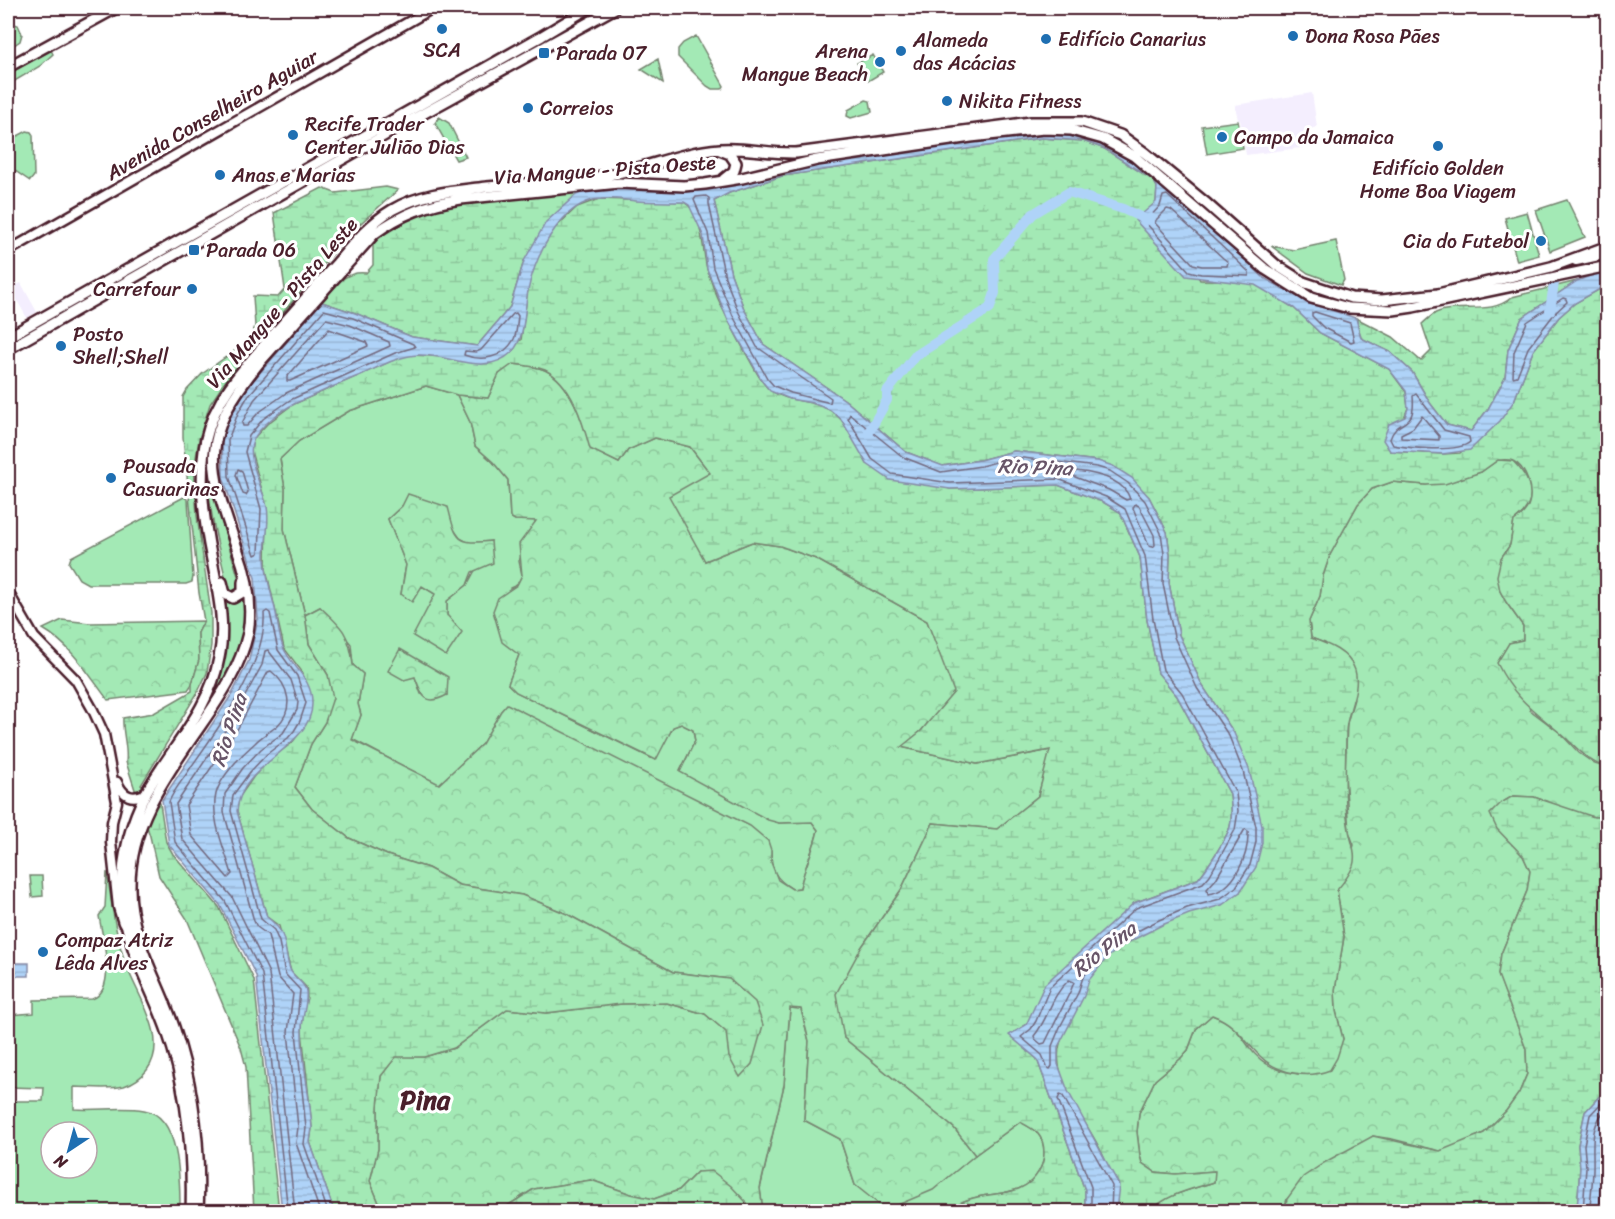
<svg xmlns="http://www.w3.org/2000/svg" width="1615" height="1219" viewBox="0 0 1615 1219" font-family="Sriracha,sans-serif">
<defs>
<pattern id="forest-crowns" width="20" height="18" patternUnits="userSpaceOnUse" patternTransform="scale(1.5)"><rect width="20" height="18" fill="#a3e9b5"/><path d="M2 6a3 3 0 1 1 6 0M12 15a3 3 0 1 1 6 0" fill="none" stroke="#8ec79c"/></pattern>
<pattern id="wetland-marsh" width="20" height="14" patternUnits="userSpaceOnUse" patternTransform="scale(1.5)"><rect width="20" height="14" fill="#a3e9b5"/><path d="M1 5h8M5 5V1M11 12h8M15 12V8" fill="none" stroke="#8ec79c"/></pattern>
<pattern id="water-rules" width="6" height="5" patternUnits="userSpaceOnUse" patternTransform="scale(1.5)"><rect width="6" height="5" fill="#afd3f8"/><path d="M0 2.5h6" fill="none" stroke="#98b5d5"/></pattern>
</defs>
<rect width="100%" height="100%" fill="#fff"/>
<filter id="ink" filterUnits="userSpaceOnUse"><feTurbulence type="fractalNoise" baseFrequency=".0167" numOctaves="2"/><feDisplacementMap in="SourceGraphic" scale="12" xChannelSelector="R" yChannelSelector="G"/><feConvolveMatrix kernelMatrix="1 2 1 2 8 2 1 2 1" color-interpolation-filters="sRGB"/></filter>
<g filter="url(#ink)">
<path fill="#f4eefe" d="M1312 93 1317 127 1306 130 1308 147 1246 155 1240 120H1238L1235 105Z
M21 283 37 312 27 318 10 288Z"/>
<path fill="#a3e9b5" stroke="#768470" stroke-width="1.5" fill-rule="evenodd" d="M8 22 18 25 22 34 20 41 14 45 8 46Z
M696 36 724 86 722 89H712L707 86 678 57V49L683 43Z
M51 50 53 54 40 66 8 85V74Z
M873 55 883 72 868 81 857 63Z
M658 59 663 83 641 69Z
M866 100 870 101 872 112 851 118 847 116 848 110Z
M439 117 449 123 466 157 456 160 435 123Z
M1238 121 1243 148 1207 154 1202 126Z
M27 131 31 132 33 135 34 176 30 181 8 166V141Z
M1567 200 1585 237 1550 251 1536 210Z
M1527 212 1539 255 1517 261 1505 218Z
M1336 241 1344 280 1341 285 1308 273 1271 246 1294 250Z
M426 386 457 395 470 422 475 446 493 462 508 480 510 517 515 520H536L519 561 522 575 517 585 510 588 519 655 508 684 516 692 655 760 673 727 681 724 693 730 695 741 680 771 779 823 812 822 818 830C814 850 804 867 800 888L792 889C775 878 771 871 771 850L507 705 501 711 482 744 439 785 352 739 361 715 358 704 363 674 353 665 351 644 320 607 305 615 284 529 285 489 280 459 299 441 349 411ZM402 506 453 528 460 538 469 543 491 541 467 585 447 601V615L435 594 422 586 401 594 406 565 388 519ZM415 677 446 685 447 695 421 694Z
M216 423C201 475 224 526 238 576L240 590 236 593H231L228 589C216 534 197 478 216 423Z
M184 497 188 500 193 577 192 582 186 584H88L79 579 69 563 71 557Z
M246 598C245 647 233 667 209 707 225 672 229 640 226 601L236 603Z
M107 872C112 905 115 936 127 967 138 997 170 1039 147 1070 141 1078 133 1083 124 1086 109 1090 90 1087 74 1087V1109C97 1111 121 1106 144 1110 181 1116 180 1183 180 1211H8V1101H43L44 1088 8 1087V1015L34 1013V1000L92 999C118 990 102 936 99 916L105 907ZM51 1132H87V1168H51Z
M30 876H42L43 896 32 897Z
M790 1008 801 1009 809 1041 804 1120 840 1139 855 1185 933 1189 975 1155 1020 1122C1035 1130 1044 1134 1044 1153 1044 1160 1043 1164 1039 1171 1021 1205 974 1185 949 1211H763L760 1189 784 1085Z"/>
<path fill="url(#forest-crowns)" stroke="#768470" stroke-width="1.5" d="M512 364C523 365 535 366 545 370 572 383 583 423 591 449L619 463 628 450 655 438 690 447 710 473 705 561 752 542 780 546 816 559 927 621 955 692 921 731 902 747 977 764 1051 750 1038 796 997 829 933 823 901 890 861 948 844 1038 954 1128 975 1155 933 1190 886 1210 855 1185 840 1139 804 1120 809 1041 801 1009 790 1008 784 1085 760 1188 763 1211H747V1203L697 1172 679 1190 654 1199 631 1194 591 1180 534 1189 504 1208 495 1211H391L379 1203 370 1181 378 1149V1107L381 1076 396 1056 424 1057 454 1048 507 1009 546 1013 622 1004 667 1003 705 1014 727 1032 729 1057V979L673 972 567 914 522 895 459 885 428 868 387 855 349 838 312 809 295 787 311 744 325 722 328 675 309 644 305 615 320 607C342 627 350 634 353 665L363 674 358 704 361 715 352 740 439 784 482 744 501 711 507 704 750 826 768 841 771 850V862L778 880 792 889 800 888C804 867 814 850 818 830L812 822 779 823 768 820 680 772 695 741 693 730 681 724 673 727 656 760 516 692 508 684 519 655 502 642 493 611 498 598 517 585 522 575 519 544 536 521 515 520 510 517 508 480 493 462 475 446 470 422 457 395 488 398 499 374Z
M1498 460 1513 461C1533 481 1539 502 1514 521L1510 545 1501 558 1500 591 1506 602 1523 626V640L1509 643 1530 710 1559 732 1579 753 1595 764 1608 768 1607 817H1594L1578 813 1534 797 1513 796 1501 803 1512 844 1523 856 1530 871 1527 891 1501 954 1498 974 1526 1049 1527 1074 1519 1093 1506 1111 1484 1133 1462 1144 1440 1151 1392 1139 1373 1136 1287 1199 1284 1211H1151C1166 1194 1193 1189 1214 1182V1171L1175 1174 1155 1172 1142 1163 1140 1156 1137 1132 1139 1113 1155 1080 1180 1059 1188 1050 1196 1029 1212 1015C1245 1027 1243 1049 1267 1064 1276 1070 1287 1072 1298 1074L1343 1039 1336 1011 1335 990 1344 937 1337 889 1344 881 1354 845 1349 832 1345 774 1347 723 1354 699 1325 643 1311 638 1309 621 1320 596 1323 576 1330 555 1358 504 1372 489 1392 482 1426 485 1481 472Z
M408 494 448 507C456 539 456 545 491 541L493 563 472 572 467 585 447 601V615L462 632 446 656 413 636 435 594 422 586 412 602 401 594 406 565 388 519 402 506Z
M62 620 90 623 204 621 198 633 199 660 192 684 188 690 108 700C89 675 71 645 43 629Z
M400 649 448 677 447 695C425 707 422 696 415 677L404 680 388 671Z"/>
<path fill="url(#wetland-marsh)" stroke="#768470" stroke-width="1.5" d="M1042 138 1083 141 1105 149 1153 180 1157 187 1156 202 1200 280H1222L1255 284 1294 308 1320 333 1389 369 1406 392 1408 408 1390 451 1443 454 1460 453 1514 401 1533 351 1559 317 1575 303 1607 285V768C1586 761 1576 746 1559 732 1532 710 1513 696 1497 663L1509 643 1523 640V626L1506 602 1500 591 1497 576 1501 558 1510 545 1514 521C1520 517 1527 511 1529 503 1533 490 1526 467 1513 461 1509 459 1502 460 1498 460L1481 472 1445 484 1426 485 1392 482 1372 489 1358 504 1330 555 1323 576 1320 596 1309 621 1311 638C1328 644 1349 652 1355 670 1361 692 1346 711 1346 733 1346 765 1343 798 1349 830 1351 842 1357 854 1353 866 1350 874 1343 883 1337 890L1344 937 1335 990 1336 1011 1343 1039 1337 1058 1330 1070C1317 1075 1307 1076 1294 1073 1249 1065 1251 1029 1212 1015L1196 1029 1188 1050 1180 1059 1155 1080 1139 1113 1137 1132 1140 1156 1142 1163 1155 1172 1175 1174 1215 1171 1214 1182C1193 1189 1166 1194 1151 1211H1116L1118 1208C1113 1189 1110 1168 1101 1151 1088 1125 1069 1102 1061 1074 1053 1047 1064 1032 1076 1010 1081 1000 1084 990 1088 980 1109 938 1198 910 1240 892L1234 733 1202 685 1179 635 1169 583 1170 554 1167 532 1149 497 1098 461 1014 451 980 460 942 466 906 452 845 400 763 344 744 309 731 274 714 201 729 193 782 176Z
M386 187 398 190 352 231 227 379 210 404 199 439 194 470 197 516 211 613V645L207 673 198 692 141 785 160 803 166 842 173 854 219 907 254 980 279 1211H254L246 1067 241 1048 187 919 159 876 150 836 126 762C128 747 122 733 123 718L154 713 192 691V684L199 660 198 633 204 621 199 593 183 437V397L187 390 202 374 251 339 255 326 253 296 278 297 285 289 274 213 322 188 335 193Z
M589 190 524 261 510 307 477 346 412 337 355 313 322 302C335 287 344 270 366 273L373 265V245L383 233 416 214 461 202Z
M599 199 684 202C704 213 702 251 707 269 716 300 733 329 748 357 754 367 761 384 771 391 789 403 813 399 831 411 848 422 858 446 867 464L950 489 1058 485 1103 502 1120 512 1140 557 1147 620 1158 673 1177 696 1230 794C1231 805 1233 816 1230 827 1226 839 1207 869 1198 879L1134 903 1026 1025 1010 1035 1037 1059 1085 1190V1211H949C974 1185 1021 1205 1039 1171 1043 1164 1044 1160 1044 1153 1044 1134 1035 1130 1020 1122L975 1155 954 1128 844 1038 836 994 861 948 901 890 933 823 997 829 1038 796 1050 750 977 764 901 747 921 731 954 692 927 621 816 559 780 546 752 542 705 561 669 496 710 473 690 447 655 438 628 450 619 463 590 449C583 423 572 383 545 370 535 366 523 365 513 364L499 374 488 398 457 395 426 386 349 411 299 441 280 459 285 489 284 529 305 615 309 644 328 675 333 698 325 722 311 744 295 787 312 809 349 838 387 855 428 868 459 885 522 895 567 914 673 972 729 979 755 1002 763 1025 752 1064 740 1077 729 1057 726 1032 705 1014 667 1003 621 1004 546 1013 507 1009 454 1048 424 1057H396L381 1076 378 1107V1149L370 1181 379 1203 391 1211H334L310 1142 312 1128 302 1031 303 1012 307 998 306 987 291 972 279 926 267 917 237 811 238 799 254 776 271 758 292 743 306 724 310 714 303 673 284 648 266 569 267 508 251 451 253 439 267 424 292 405 398 358 409 355 434 356 521 340 529 281 541 248 554 229 577 207Z
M1577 281 1522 318 1508 350 1505 378 1488 409 1471 431 1447 425 1430 403 1412 372 1390 352 1361 338 1356 318 1393 337 1421 361 1431 351 1422 324C1427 320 1432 314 1438 312 1462 303 1491 316 1512 297Z
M1513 796 1534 797 1594 817H1607V1088L1585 1112 1578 1145 1580 1167 1577 1211 1284 1212 1287 1199 1303 1177 1327 1161 1373 1136 1440 1151 1484 1133 1506 1111 1519 1093 1527 1074 1526 1049 1498 975 1501 954 1527 891 1530 871 1523 856 1497 829 1490 814 1501 803Z
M712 1171 731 1186 747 1203V1211H495L504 1208 534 1189 591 1180 631 1194 654 1199 679 1190 697 1172Z"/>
<path fill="url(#water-rules)" stroke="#878ba6" stroke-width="1.5" d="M1065 132 1108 144 1128 155 1156 177 1264 278 1311 304 1356 318 1361 338 1390 352 1412 372 1430 403 1447 425 1471 431 1488 409 1505 378 1508 350 1522 318 1577 281 1607 269V285L1575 303 1559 317 1533 351 1514 401 1500 421 1470 450 1443 454 1390 451 1383 440 1389 424 1405 417 1408 408 1406 391 1389 369 1320 333 1294 308 1255 285 1186 276 1135 220 1156 202 1157 187 1153 180 1105 149 1083 141 1042 138 782 176 729 193 714 201 731 274 744 309 763 344 845 400 906 452 943 466 980 460 1014 451 1098 461 1113 466 1132 478 1149 497 1167 532 1170 554 1169 583 1179 635 1202 685 1234 733 1249 769 1262 826V843L1256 867 1240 892 1222 905 1189 914 1162 925 1121 946 1105 960 1089 980 1084 996 1058 1047V1064L1068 1091 1119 1185 1116 1211H1085V1190L1037 1059 1009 1035 1026 1025 1045 984 1134 903 1198 879C1207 869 1226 839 1230 827 1233 815 1231 805 1230 794L1177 696 1158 673 1147 620 1140 557 1120 512 1103 502 1058 485 950 489 890 480 867 464 841 419 830 410 812 403 790 399 770 391 762 381 727 318 707 269 703 235 689 205 684 202C668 202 652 202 636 201 624 200 613 198 601 199 560 201 532 261 527 297 524 315 525 338 512 352 485 378 450 354 418 355 399 356 381 366 363 374 341 383 319 393 296 403 282 410 259 426 253 441 246 457 263 489 267 507 270 523 265 540 265 556 265 575 272 595 276 613 278 624 279 636 283 647 291 666 312 678 312 702 314 747 240 763 237 811L267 917C290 935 282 945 290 969 293 978 305 982 306 991 308 1004 301 1018 302 1032 302 1064 310 1096 312 1128L310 1142 334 1211H282L256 976 220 905 169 845 162 800 232 694 249 660 258 619 255 578 223 477 222 439 232 411 243 392 322 302 355 313 412 337 477 346 510 307 524 261 546 222 576 195 589 190 621 188 690 191 718 188 783 170 827 163 1024 133Z
M8 963H29V976H8Z
M1607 1088V1211H1577L1580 1167 1578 1145 1585 1112Z"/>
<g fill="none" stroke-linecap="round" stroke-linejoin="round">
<path stroke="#72677d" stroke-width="1.5" d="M1167 195 1249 272V276L1201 274 1189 271 1145 222 1160 206 1163 196Z
M706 196 709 198V204L725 277 738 311 757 347 831 398 830 403 791 393 774 386 767 378 733 316 713 268 708 233 694 200 696 197Z
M1167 209 1171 210 1223 258 1228 262 1227 266H1202L1193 264 1155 223 1156 220Z
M1563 298 1566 299 1567 302 1555 313 1528 348 1517 376 1513 377 1514 352 1527 322Z
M324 310 353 318 413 344 415 347 395 353 290 400 263 419 249 436 245 452 261 509 259 553 255 555 229 476 228 440 238 413 248 396Z
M1315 312 1350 323 1354 341 1351 342 1324 328 1312 316V313Z
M516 313 518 316C517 323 517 333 514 339 504 358 482 362 464 355L465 351 476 352 481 350 513 314Z
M326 319 350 325 389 342 390 346 286 393 258 413 247 426H243L242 423 254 400Z
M329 329 366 342 368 346 290 381H287V377Z
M1416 394 1444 430 1469 437 1470 442C1458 453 1409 448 1393 445L1390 439C1398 416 1416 431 1413 396Z
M850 414 903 457 941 472 981 466 1015 457 1097 467 1110 471 1128 483 1145 501 1161 533 1164 554 1163 584 1174 637 1197 688 1229 736 1243 771 1256 827V842L1250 865 1236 887 1220 899 1187 908 1159 920 1118 941 1101 956 1083 977 1078 993 1060 1027 1052 1046V1066L1050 1069 1047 1067 1042 1055 1021 1037 1031 1029 1036 1021 1050 987 1136 908 1203 883 1210 875 1235 830 1238 811 1236 793 1182 693 1163 670 1153 619 1145 556 1125 509 1106 497 1058 479 950 483 892 474 872 459 848 418Z
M1422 416 1439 436V440L1401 438V434L1413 428Z
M1016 465 1032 466 1034 470 1031 472 1005 473 1002 472 1004 468Z
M238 469 242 471 248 492 246 495 243 494 236 475Z
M1076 471C1094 473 1124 479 1130 499L1126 500 1109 490 1075 477 1073 474Z
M1135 504 1139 506 1154 535 1155 545 1153 547 1149 546 1133 508Z
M271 671C289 685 295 709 277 726 270 732 261 736 255 743 242 754 220 777 216 794 210 819 225 850 232 874L228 878 191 835 186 805 238 728 268 672Z
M1245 829 1248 831C1249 855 1235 891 1208 894L1207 889 1216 879Z
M1069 980 1074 982 1071 990 1045 1043 1041 1044 1035 1039 1034 1036C1050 1017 1049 998 1069 980Z
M288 1212 262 974 225 901 175 842 169 802C174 789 184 779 191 767 219 727 267 663 264 613L267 611 270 613 278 650 297 676 306 703 300 721 294 731 288 738 267 754 250 772 233 795 231 811 261 919 274 930 279 942 285 974 300 990 296 1032 306 1128 304 1144 328 1212
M295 1212 269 973 232 897 182 839 176 804 231 722 262 665 265 651 268 650 291 680 298 702 297 710 283 733 261 749 243 768 225 794 224 812 254 921 257 927 268 935 278 977 293 994 288 1032 298 1127 296 1143 320 1212
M1091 1212V1187L1058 1099 1060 1095 1063 1096 1112 1186 1111 1212
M1583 1212 1586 1167 1584 1145 1590 1115 1608 1096
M1590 1212C1590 1197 1593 1183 1593 1169 1594 1142 1588 1129 1608 1106
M1599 1212 1602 1168 1600 1146 1608 1120"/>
<path stroke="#afd3f8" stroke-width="10" d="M1568 271 1608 258
M1550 311 1555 276
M869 432 887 400V392L915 356 990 308 995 293 994 259 1033 214 1069 192 1123 209 1147 220 1151 218"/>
<g stroke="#4a1f2b" stroke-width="13">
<path id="secondary" d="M8 251 433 8
M1576 261 1608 254
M8 592 34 637 76 680 93 710 104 734 117 802 112 822 111 842 118 907 123 923
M117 782C123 796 132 801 146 793"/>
</g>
<g stroke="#4a1f2b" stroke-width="14">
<path id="primary" d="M8 67 116 8
M720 150 730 154 736 163 734 171 724 179
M8 337 542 36 589 8
M8 349 408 122 615 8
M222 582 225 594 233 598 243 592V582
M191 1212C193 1151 187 1088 167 1031 152 988 126 948 123 902 120 863 129 825 147 791 172 747 210 709 219 658 226 625 218 593 212 560 204 521 198 478 206 439 216 393 252 360 281 326 300 305 318 284 337 263 353 244 370 223 392 210 421 193 454 191 487 187 527 183 569 182 609 175 647 168 681 152 720 149 745 147 770 154 796 153L1031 122H1082L1120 135 1145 153 1207 204 1276 265 1303 282 1351 298 1382 300 1438 294 1551 267 1608 246
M198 1212C201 1150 194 1086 174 1027 158 979 129 937 130 885 130 823 167 774 201 725 221 696 240 668 248 633 253 604 247 575 237 548 207 464 200 436 259 363L374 234C401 214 428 204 461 199L619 183 684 186 705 184 742 178 817 160 971 137 1044 129 1071 130 1103 139 1134 156 1265 269 1311 298 1349 308 1393 310 1413 307 1608 266"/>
</g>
<use href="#secondary" stroke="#fff" stroke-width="8"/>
<use href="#primary" stroke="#fff" stroke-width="9"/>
</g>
</g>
<g fill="#1f6fb2" stroke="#fff" stroke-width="2">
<circle cx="442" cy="29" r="6"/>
<circle cx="1293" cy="36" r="6"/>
<circle cx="1046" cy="39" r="6"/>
<circle cx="901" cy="51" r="6"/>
<rect x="538" y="47" width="12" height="12" rx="3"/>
<circle cx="880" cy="62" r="6"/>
<circle cx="947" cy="101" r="6"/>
<circle cx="528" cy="108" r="6"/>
<circle cx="293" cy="135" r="6"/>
<circle cx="1222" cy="137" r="6"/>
<circle cx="1438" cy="146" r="6"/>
<circle cx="220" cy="175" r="6"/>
<circle cx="1541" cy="241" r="6"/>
<rect x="188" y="244" width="12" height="12" rx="3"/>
<circle cx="192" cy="289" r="6"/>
<circle cx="61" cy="346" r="6"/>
<circle cx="111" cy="478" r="6"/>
<circle cx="43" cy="952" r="6"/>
</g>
<g text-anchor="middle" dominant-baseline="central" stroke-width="6" stroke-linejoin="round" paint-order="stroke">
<g font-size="20" fill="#4a1f2b" stroke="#fff" text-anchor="start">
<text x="1305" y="36">Dona Rosa Pães</text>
<text x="1058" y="39">Edifício Canarius</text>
<text x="913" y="40">Alameda<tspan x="913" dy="23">das Acácias</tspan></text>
<text x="442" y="50" text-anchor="middle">SCA</text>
<text x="868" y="51" text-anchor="end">Arena<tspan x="868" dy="23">Mangue Beach</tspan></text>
<text x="556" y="53">Parada 07</text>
<text x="959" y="101">Nikita Fitness</text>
<text x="540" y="108">Correios</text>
<text x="305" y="124">Recife Trader<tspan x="305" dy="23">Center Julião Dias</tspan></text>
<text x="1234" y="137">Campo da Jamaica</text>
<text x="1438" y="168" text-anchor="middle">Edifício Golden<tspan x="1438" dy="23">Home Boa Viagem</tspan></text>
<text x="232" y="175">Anas e Marias</text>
<text x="1529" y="241" text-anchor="end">Cia do Futebol</text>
<text x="206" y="250">Parada 06</text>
<text x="180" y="289" text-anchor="end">Carrefour</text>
<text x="73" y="334">Posto<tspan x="73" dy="23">Shell;Shell</tspan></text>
<text x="123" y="466">Pousada<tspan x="123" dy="23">Casuarinas</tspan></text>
<text x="55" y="940">Compaz Atriz<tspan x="55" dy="23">Lêda Alves</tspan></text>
</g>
<g font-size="20" fill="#4a1f2b" stroke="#fff">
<text transform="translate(212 115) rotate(-30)">Avenida Conselheiro Aguiar</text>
<text transform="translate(605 170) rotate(-4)">Via Mangue - Pista Oeste</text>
<text transform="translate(282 303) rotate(-49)">Via Mangue - Pista Leste</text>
</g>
<g font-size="21" font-style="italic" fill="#685568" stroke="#fff">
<text transform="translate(1035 467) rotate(2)">Rio Pina</text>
<text transform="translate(229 730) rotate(-72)">Rio Pina</text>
<text transform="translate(1104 949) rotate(-38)">Rio Pina</text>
</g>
<g font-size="26" font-weight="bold" fill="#4a1f2b" stroke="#fff">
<text x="425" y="1100">Pina</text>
</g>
</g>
<rect width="1615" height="1219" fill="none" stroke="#fff" stroke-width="30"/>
<rect x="15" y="15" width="1585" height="1189" fill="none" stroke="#4a1f2b" stroke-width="2" filter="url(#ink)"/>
<g transform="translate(69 1150) rotate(216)"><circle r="28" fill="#ffffff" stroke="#b7a5aa" stroke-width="1.5"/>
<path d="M0-4.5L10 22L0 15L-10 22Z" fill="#1f6fb2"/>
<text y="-9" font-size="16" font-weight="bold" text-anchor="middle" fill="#4a1f2b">N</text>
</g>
</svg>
